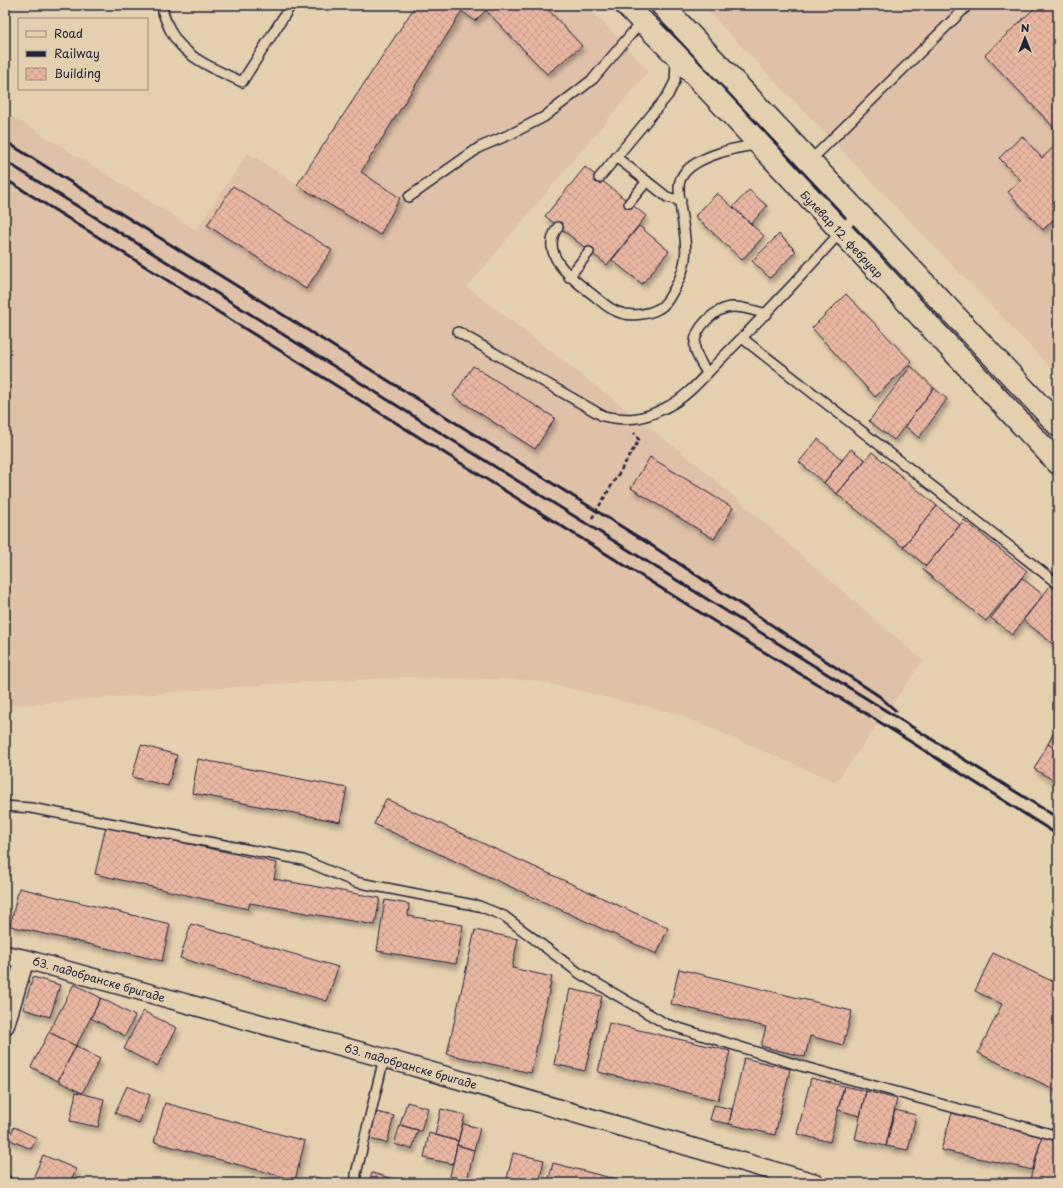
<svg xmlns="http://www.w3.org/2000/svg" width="1063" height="1188" viewBox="0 0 1063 1188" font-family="'Playpen Sans',sans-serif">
<defs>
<pattern id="building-cross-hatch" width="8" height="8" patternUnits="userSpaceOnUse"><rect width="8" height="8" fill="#e9b7a1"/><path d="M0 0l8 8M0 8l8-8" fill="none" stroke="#c89d8c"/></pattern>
<filter id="shadow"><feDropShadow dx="2.5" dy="4.5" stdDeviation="2" flood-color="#0004"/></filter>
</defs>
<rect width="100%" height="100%" fill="#e4cfae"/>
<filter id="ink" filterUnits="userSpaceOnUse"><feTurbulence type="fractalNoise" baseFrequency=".025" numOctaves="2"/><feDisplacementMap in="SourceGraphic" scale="8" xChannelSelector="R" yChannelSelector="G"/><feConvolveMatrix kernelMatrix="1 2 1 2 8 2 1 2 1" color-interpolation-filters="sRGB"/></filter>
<g filter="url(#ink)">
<path fill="#dec1a6" d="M416 5H587L648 71 467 287 694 462 923 661 836 782 678 714 534 680 405 677 271 684 5 706V112L196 230 248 153 297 185Z
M702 5H1058V375Z"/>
<path fill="url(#building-cross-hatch)" stroke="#22223b" filter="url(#shadow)" d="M416 5H481L486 10 475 21 462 11 361 172 400 198 380 235 297 185Z
M481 5H544L582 46 547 74Z
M1038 5H1058V132L985 55Z
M1022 136 1042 158 1058 143V221L1055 218 1043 230 1008 192 1021 180 999 158Z
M585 167 646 216 607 265 545 216Z
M233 186 332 250 306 289 207 225Z
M749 190 767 206 751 224 733 207Z
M717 193 764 236 742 260 695 216Z
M639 226 669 251 642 284 612 260Z
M779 234 796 251 770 278 752 261Z
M846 294 912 362 875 397 812 328Z
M473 366 555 418 535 449 453 396Z
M911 366 934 388 894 440 869 421Z
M934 388 947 399 919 438 905 426Z
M818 439 842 460 824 483 799 462Z
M851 449 865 460 837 494 824 483Z
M872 452 937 506 903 547 837 494Z
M650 457 733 508 714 539 631 488Z
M937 506 960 525 926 566 903 547Z
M964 520 1027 571 986 621 923 570Z
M1022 578 1043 595 1012 635 991 618Z
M1051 585 1058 591V648L1023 620Z
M1054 732 1058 734V750L1048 744Z
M1048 744 1058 750V776L1055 781 1034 769Z
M141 745 177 755 168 786 132 777Z
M198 759 347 788 340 822 192 793Z
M386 799 668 928 657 954 374 824Z
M106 826 277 863 274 879 380 898 375 925 250 903 248 909 95 874Z
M19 888 170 924 162 961 10 926Z
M385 900 409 904 408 916 463 925 456 964 377 951Z
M191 924 338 967 327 1001 180 958Z
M475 930 518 939 512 968 552 977 531 1073 447 1054Z
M993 953 1058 984V1091L978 1053 1002 1004 975 991Z
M679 969 852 1011 843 1045 810 1036 805 1057 761 1046 766 1027 671 1004Z
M33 977 60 985 50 1017 23 1009Z
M74 984 101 998 76 1046 49 1032Z
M570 989 602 996 585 1071 554 1064Z
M101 998 135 1016 125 1036 91 1018Z
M143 1011 177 1028 157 1066 124 1049Z
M609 1023 730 1051 718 1100 598 1072Z
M49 1032 76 1046 58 1081 31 1067Z
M76 1046 100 1059 82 1093 58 1081Z
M744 1058 790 1069 775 1135 729 1124Z
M811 1078 844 1086 830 1142 797 1134Z
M127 1086 150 1095 139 1123 115 1113Z
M844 1086 866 1091 860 1116 838 1110Z
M866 1091 897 1099 886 1146 855 1139Z
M76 1092 104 1099 98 1127 70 1121Z
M407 1102 428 1108 421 1131 400 1125Z
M165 1103 305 1141 295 1180 154 1142Z
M714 1105 732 1109 729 1124 710 1120Z
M441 1109 465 1115 458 1141 435 1135Z
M895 1110 916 1115 908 1150 886 1146Z
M376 1112 394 1116 387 1143 369 1139Z
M952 1113 1042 1136 1033 1170 941 1150Z
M463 1124 480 1128 474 1150 457 1145Z
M400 1125 418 1130 412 1149 394 1144Z
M14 1127 37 1138 31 1149 8 1139Z
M429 1133 458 1141 453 1164 424 1158Z
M1042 1136 1058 1140V1183H1045L1030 1179Z
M457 1145 474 1150 467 1180 450 1176Z
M513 1153 544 1160 539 1183H506Z
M43 1155 76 1169 70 1183H31Z
M553 1163 607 1177 605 1183H548Z
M372 1173 401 1181 400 1183H369Z
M5 1174 11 1177 8 1183H5Z
M314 1177 336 1183H313Z
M609 1177 634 1182V1183H607Z"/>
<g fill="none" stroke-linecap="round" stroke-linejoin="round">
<g stroke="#22223b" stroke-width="12">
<path id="lane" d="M163 5C162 12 164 16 167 23 179 56 212 68 242 82L291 5
M616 157 667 197 681 201
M810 161 968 5
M599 178 668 95 675 81 676 61
M409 197 480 147 511 134 544 117 593 79 642 21
M629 203 647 181
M558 227C538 254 572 279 592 294 602 302 612 312 625 314 635 316 649 314 658 309 667 305 671 294 676 286 696 249 679 225 679 188 678 159 736 147 758 145
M569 277 589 252
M458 332 603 416C628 421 642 420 665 408 688 397 705 375 722 358 769 311 814 263 857 213
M742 338 1058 584
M707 373C703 366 696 356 695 348 692 329 716 307 733 307 744 307 756 311 767 314
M5 806 31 808 303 860 355 882 479 906 504 916 579 973 666 1024 801 1066 1058 1136
M356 1183V1174L384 1058"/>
</g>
<g stroke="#22223b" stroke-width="21">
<path id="street" d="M5 955 25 959 384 1058 815 1183
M5 1025 25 959"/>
</g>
<g stroke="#22223b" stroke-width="25">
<path id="secondary" d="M626 5 676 55 1058 463
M662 5 1058 425"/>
</g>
<path stroke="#22223b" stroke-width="2.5" stroke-dasharray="4 3" stroke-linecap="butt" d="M592 518 639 440 634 433"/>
<use href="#lane" stroke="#e4cfae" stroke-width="9"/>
<use href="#street" stroke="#e4cfae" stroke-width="18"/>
<use href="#secondary" stroke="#e4cfae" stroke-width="22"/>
<path stroke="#22223b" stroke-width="3" d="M5 141 651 545 879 696 896 711
M5 161 1058 818
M5 179 749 643 870 716 1058 835"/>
</g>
</g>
<g text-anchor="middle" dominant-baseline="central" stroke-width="3" stroke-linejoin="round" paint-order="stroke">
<g font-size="11" fill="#22223b" stroke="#e4cfae">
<text transform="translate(842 234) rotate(47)">Булевар 12. фебруар</text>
<text transform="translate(99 979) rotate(16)">63. падобранске бригаде</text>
<text transform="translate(411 1066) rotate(16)">63. падобранске бригаде</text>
</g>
</g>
<rect width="1063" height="1188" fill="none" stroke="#e4cfae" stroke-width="20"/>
<rect x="10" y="10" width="1043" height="1168" fill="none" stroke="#22223b" stroke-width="1.5" filter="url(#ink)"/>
<rect x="18" y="18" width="130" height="72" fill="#e4cfae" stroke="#968a80"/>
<rect x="26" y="31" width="20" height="6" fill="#e4cfae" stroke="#968a80"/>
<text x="54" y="38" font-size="12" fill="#22223b">Road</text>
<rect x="26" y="51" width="20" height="6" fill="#22223b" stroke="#968a80"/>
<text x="54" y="58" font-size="12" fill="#22223b">Railway</text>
<rect x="26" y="68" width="20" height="12" fill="url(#building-cross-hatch)" stroke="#968a80"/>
<text x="54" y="78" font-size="12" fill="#22223b">Building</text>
<g transform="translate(1025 38)" stroke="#e4cfae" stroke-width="3" paint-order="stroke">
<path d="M0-3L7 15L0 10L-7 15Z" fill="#22223b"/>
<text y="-6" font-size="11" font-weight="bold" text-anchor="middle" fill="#22223b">N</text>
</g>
</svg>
